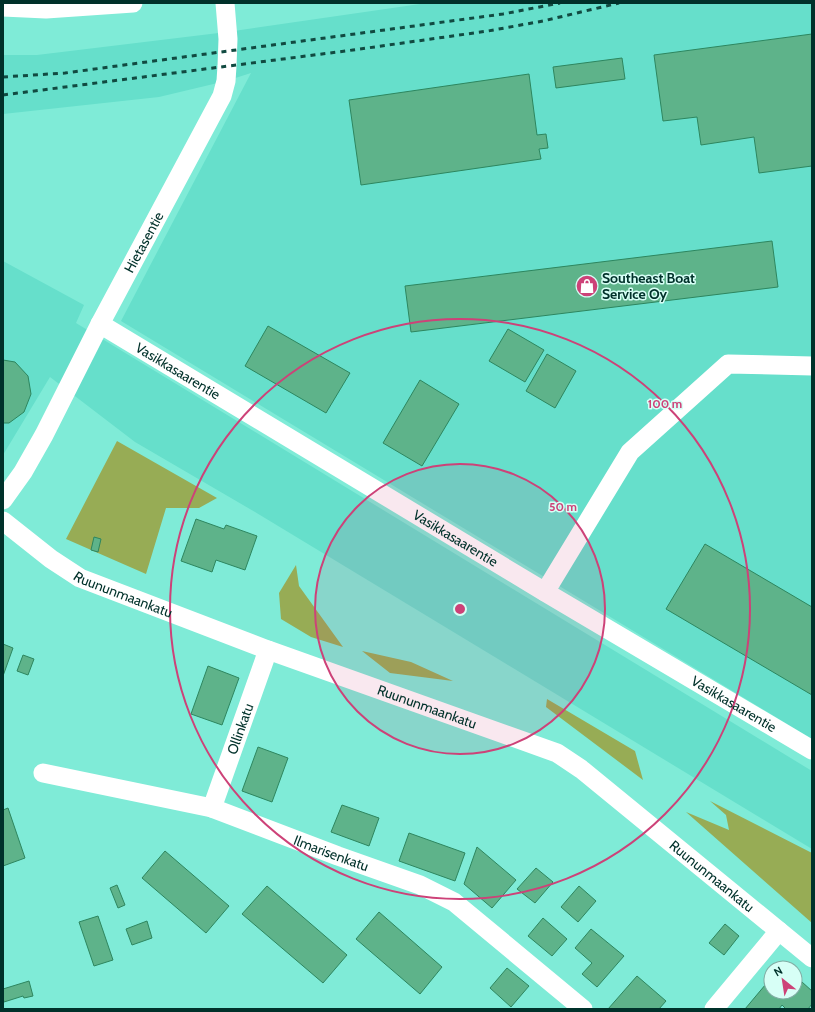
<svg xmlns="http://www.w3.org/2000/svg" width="815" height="1012" viewBox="0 0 815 1012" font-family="Cabin,sans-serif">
<rect width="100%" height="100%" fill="#7febd7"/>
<path fill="#66dfcb" d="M427 3H812V739L121 321 251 73 226 81 159 97 3 114V55H37L227 32Z
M3 261 84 305 76 323 812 771V849L255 512 135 442 50 377 3 455Z"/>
<path fill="#97ac55" d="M117 441 217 498 199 508H166L146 574 66 539Z
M296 565 299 586 343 647 311 637 281 619 279 593Z
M362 651 411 662 453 681 390 673Z
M547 699 635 751 643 780 546 707Z
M710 801 812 853V923L686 812 729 830 726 815Z"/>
<path fill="#5eb38a" stroke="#2d865f" d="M812 34V166L759 173 754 137 701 145 697 117 663 121 654 55Z
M622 58 625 79 556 88 553 67Z
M529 74 537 135 546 134 548 148 539 149 541 159 361 185 349 100Z
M772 241 778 287 411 332 405 286Z
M268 326 350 373 326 413 245 366Z
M508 329 544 350 525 382 489 361Z
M547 354 576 371 555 408 526 391Z
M3 360 15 362 28 376 31 394 24 412 9 423H3Z
M420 380 459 404 422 466 383 443Z
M196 519 224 529 226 525 257 536 245 570 216 560 212 572 181 561Z
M94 537 101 539 98 552 91 550Z
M705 544 812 607V695L666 609Z
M3 644 13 648 3 676Z
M23 655 34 659 28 675 17 671Z
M208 666 239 678 222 725 191 714Z
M258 747 288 758 272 802 242 791Z
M342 805 379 818 369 846 331 832Z
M8 808 25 858 3 866V810Z
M409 833 465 853 455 881 399 861Z
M477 847 516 880 492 908 464 884Z
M165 851 229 906 206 933 142 878Z
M536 868 553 882 535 903 517 889Z
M117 885 125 905 118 908 110 888Z
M267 886 347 955 323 983 242 914Z
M579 886 596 901 578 922 561 907Z
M379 912 442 967 420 994 356 939Z
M98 916 113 960 94 966 79 922Z
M543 918 567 939 552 956 528 936Z
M147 921 152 938 132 945 126 929Z
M725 924 739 936 724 955 709 943Z
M591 929 624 956 597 987 582 974 592 963 575 948Z
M507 968 529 986 511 1007 490 988Z
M637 976 666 1001 659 1009H608Z
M771 978V992H795V981L799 984 802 982 812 991V1004L808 1009H786L782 1005 779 1009H745Z
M29 981 33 996 24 998 23 996 4 1002 3 998V989Z"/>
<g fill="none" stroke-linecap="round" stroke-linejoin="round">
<g stroke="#fff" stroke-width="19">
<path d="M3 7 46 9 133 3"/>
<path id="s1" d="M100 324 545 592 812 750"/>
<path id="s2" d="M3 500 23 472 44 435 100 324 222 96 226 81 227 66 228 39 225 3"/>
<path id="s3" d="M3 521 51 559 80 578 268 650 557 753 581 769 812 958"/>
<path d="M545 592 630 452 728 364 812 366"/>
<path id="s4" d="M43 773 212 808 338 856 420 885 454 902 583 1009"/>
<path id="s5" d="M212 808 268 650"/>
<path d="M714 1009 779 931"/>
</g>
<path stroke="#114a41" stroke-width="3" stroke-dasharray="5 5" stroke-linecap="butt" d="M3 77 65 73 503 14 560 3
M3 95 353 50 488 31 543 21 619 3"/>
</g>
<circle cx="460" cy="609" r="145" fill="#cd4278" fill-opacity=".12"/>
<g fill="none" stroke="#cd4278" stroke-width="2">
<circle cx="460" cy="609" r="145"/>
<circle cx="460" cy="609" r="290"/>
</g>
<defs>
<g id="shop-disc" transform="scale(1.15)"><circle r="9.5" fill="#cd4278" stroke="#d7fff6"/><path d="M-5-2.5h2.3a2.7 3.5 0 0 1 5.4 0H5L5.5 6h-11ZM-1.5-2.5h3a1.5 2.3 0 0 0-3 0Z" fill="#fff"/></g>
</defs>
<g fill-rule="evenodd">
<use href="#shop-disc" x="587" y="286"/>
</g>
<g text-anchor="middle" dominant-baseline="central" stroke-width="3" stroke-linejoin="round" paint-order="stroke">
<g font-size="14" fill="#00312a" stroke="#d7fff6">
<text stroke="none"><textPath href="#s2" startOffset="294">Hietasentie</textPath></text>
<text stroke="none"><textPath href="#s1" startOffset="91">Vasikkasaarentie</textPath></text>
<text stroke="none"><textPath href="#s1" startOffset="415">Vasikkasaarentie</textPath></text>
<text stroke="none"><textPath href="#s3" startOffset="142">Ruununmaankatu</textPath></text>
<text stroke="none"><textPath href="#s1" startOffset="739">Vasikkasaarentie</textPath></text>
<text stroke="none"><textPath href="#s3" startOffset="466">Ruununmaankatu</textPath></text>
<text stroke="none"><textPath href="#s5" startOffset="84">Ollinkatu</textPath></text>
<text stroke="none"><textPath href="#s4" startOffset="300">Ilmarisenkatu</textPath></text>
<text stroke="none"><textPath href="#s3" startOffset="802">Ruununmaankatu</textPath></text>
</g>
<g font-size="14" font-weight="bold" fill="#00312a" stroke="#d7fff6" text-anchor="start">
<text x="602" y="278">Southeast Boat<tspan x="602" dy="16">Service Oy</tspan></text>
</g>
</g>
<circle cx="460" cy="609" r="6" fill="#cd4278" stroke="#d7fff6" stroke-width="2"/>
<g font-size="12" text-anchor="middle" font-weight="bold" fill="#cd4278" stroke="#d7fff6" stroke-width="3" stroke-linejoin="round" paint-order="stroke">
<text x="665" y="408">100 m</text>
<text x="563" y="511">50 m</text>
</g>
<rect width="815" height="1012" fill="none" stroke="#00312a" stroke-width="8"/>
<g transform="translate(783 980) rotate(330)"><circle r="19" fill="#d7fff6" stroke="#81ada4"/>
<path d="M0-3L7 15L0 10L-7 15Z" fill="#cd4278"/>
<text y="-6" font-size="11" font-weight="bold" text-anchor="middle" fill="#00312a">N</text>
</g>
</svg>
